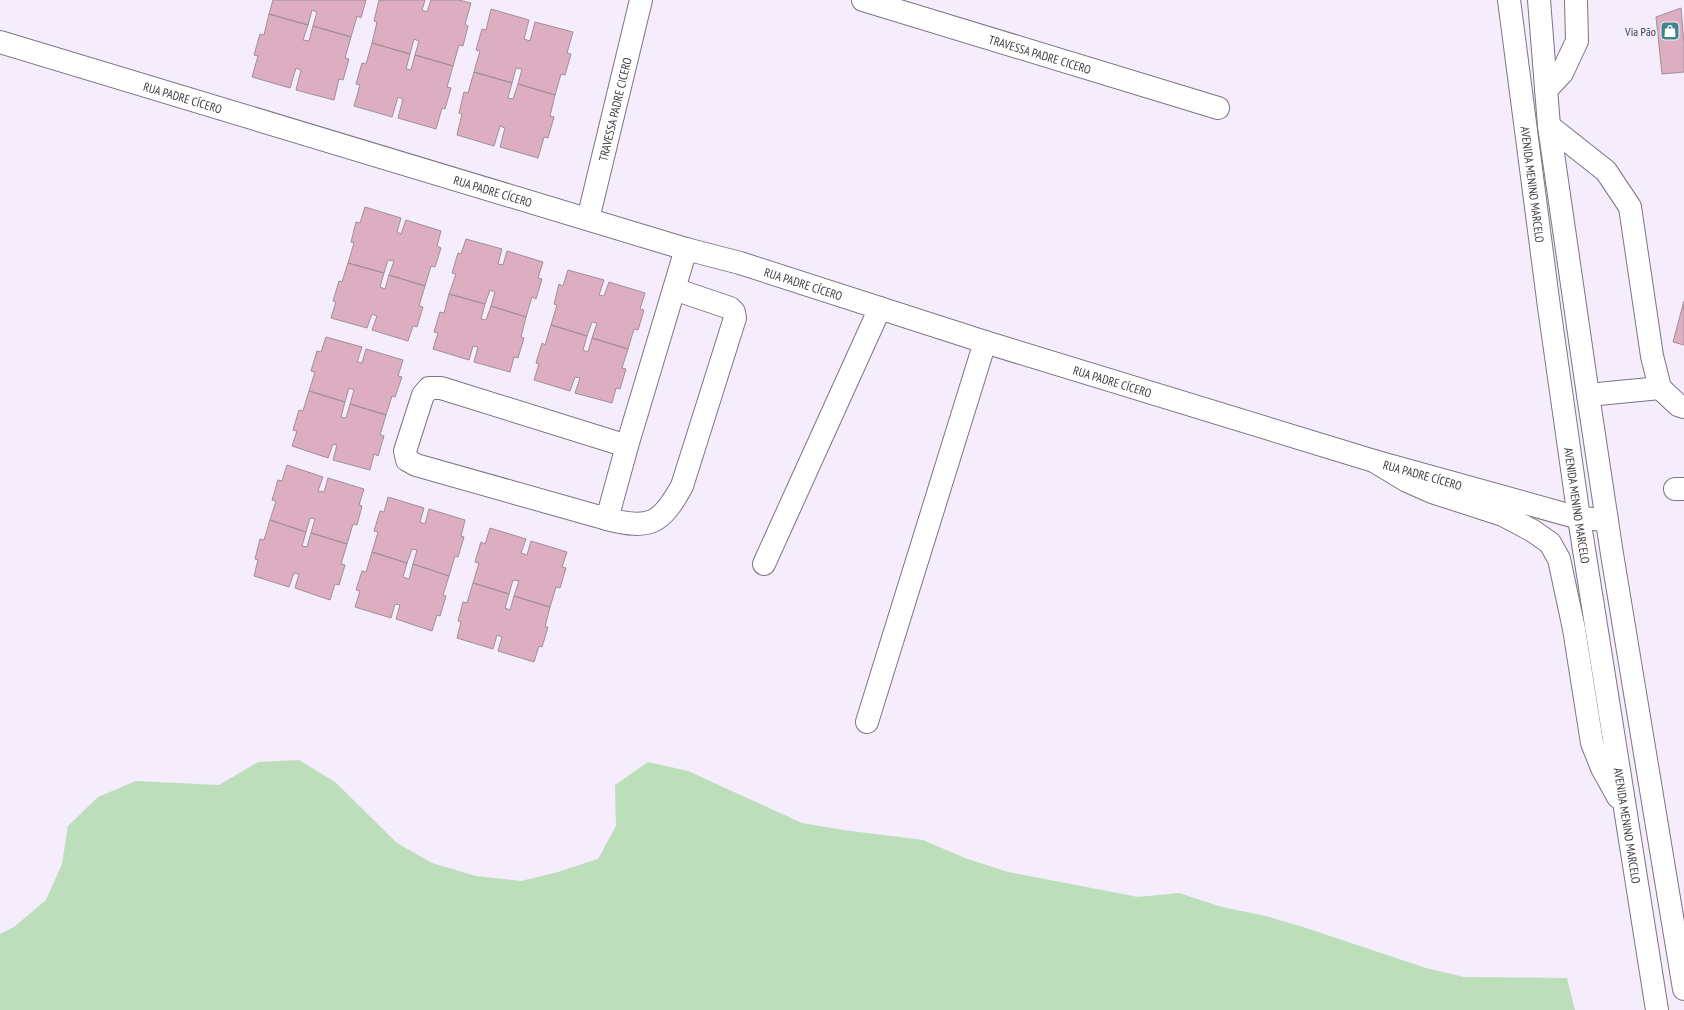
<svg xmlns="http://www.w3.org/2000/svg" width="1684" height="1010" viewBox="0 0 1684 1010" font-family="'PT Sans Narrow',sans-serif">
<rect width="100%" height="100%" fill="#f5ecfc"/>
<path fill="#bcdebb" d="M299 760 335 782 397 843 432 863 476 876 521 881 558 872 598 859 616 826 615 785 648 762 688 771 802 823 843 830 923 840 965 858 1008 872 1138 897 1179 893 1222 907 1266 916 1306 928 1426 968 1464 977 1567 978 1575 1010H0V934L14 927 46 900 62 864 68 826 98 797 136 781 219 785 258 762Z"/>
<path fill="#ddaec2" stroke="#a08f96" d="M273 0H366L361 18 357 16 351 37 313 26 317 12 312 10 308 25 269 14Z
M379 0 383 1 384 0H425L422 10 427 12 431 0H459L471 3 465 24 468 26 463 46 459 45 453 66 415 55 419 41 414 39 410 54 372 43 377 22 374 21Z
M1681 8 1684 44V72L1662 74 1656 17Z
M491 9 529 20 524 39 530 41 535 22 573 32 567 53 571 54 565 75 561 74 555 95 518 84 522 69 516 68 512 83 474 72 480 51 476 50 482 29 486 30Z
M269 14 308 25 303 40 309 41 313 26 351 37 345 58 349 59 343 80 339 79 334 100 296 90 301 70 296 68 290 88 252 77 258 56 254 55 260 34 264 35Z
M372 43 410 54 406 69 411 70 415 55 453 66 447 87 451 88 445 109 442 108 436 129 398 118 403 99 398 97 392 117 354 106 360 85 356 84 362 63 366 64Z
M474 72 512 83 508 98 513 99 518 84 555 95 550 116 554 117 548 138 544 137 538 158 500 147 505 128 500 126 494 146 457 135 462 114 459 113 464 92 468 93Z
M365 207 401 218 397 232 401 234 406 220 441 231 437 246 441 248 435 267 431 266 425 286 389 275 394 261 388 260 384 273 348 263 354 243 351 242 356 222 360 223Z
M466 239 502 249 498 264 503 265 507 251 543 262 538 278 542 279 536 299 532 297 526 317 491 306 495 292 490 290 485 304 449 294 456 274 452 273 458 253 461 254Z
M348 263 384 273 380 287 385 289 389 275 425 286 419 306 423 307 417 327 413 326 408 341 372 330 377 316 372 314 367 328 331 318 336 302 333 301 339 281 342 282Z
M568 270 604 280 599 295 604 296 609 282 645 293 640 309 644 310 638 330 634 329 628 349 592 338 597 323 592 322 587 336 551 325 557 305 554 304 559 284 563 286Z
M449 294 485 304 481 319 486 320 491 306 526 317 521 337 524 338 518 358 514 357 510 372 474 362 478 347 473 346 469 360 433 349 438 333 434 332 440 312 444 313Z
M1684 301V345L1673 342Z
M551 325 587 336 583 350 588 352 592 338 628 349 622 368 626 369 620 389 616 388 612 403 575 393 580 378 575 377 570 391 534 380 539 364 536 363 542 343 545 345Z
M326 337 362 347 357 362 362 363 366 349 403 360 398 376 402 377 395 397 392 396 386 415 350 404 354 390 349 388 345 402 309 391 315 372 311 371 317 351 321 352Z
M309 391 345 402 341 417 346 418 350 404 386 415 380 435 384 436 378 456 374 454 370 470 333 460 337 445 333 444 328 458 292 446 297 431 293 430 299 410 303 411Z
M287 465 323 477 318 491 324 492 328 478 364 489 359 505 362 506 357 525 353 524 347 544 311 533 315 519 310 518 306 532 270 520 276 501 272 500 278 480 282 481Z
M388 497 424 508 420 522 425 524 429 509 465 520 461 536 464 537 458 557 455 556 449 576 413 564 417 550 412 549 407 563 372 552 378 532 374 531 380 511 384 512Z
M270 520 306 532 302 546 307 547 311 533 347 544 341 564 345 565 339 585 335 584 330 600 295 588 299 574 294 573 289 587 254 576 258 560 255 559 260 539 264 540Z
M490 528 526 539 521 553 527 555 531 541 567 552 562 567 566 568 560 588 556 587 550 607 514 596 519 581 513 580 509 594 473 583 479 563 475 562 481 542 485 544Z
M372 552 407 563 403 577 409 579 413 564 449 576 443 595 446 596 440 616 437 615 432 631 396 619 400 605 395 604 391 618 355 607 360 591 356 590 362 571 366 572Z
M473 583 509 594 505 608 510 610 514 596 550 607 545 627H548L542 647 539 646 534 662 498 651 502 637 497 635 493 649 457 638 461 622 458 621 463 602 467 603Z"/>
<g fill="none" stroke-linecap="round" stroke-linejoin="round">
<g stroke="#7d7583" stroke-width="24">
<g id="minor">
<path id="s1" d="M863 0 1218 108"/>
<path id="s2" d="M0 42 686 249 740 263 985 342 1374 461 1579 518 1607 520"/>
<path d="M1549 126 1606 171 1630 207 1652 356 1660 388 1678 405 1684 407"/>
<path id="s3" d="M588 219 641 0"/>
<path d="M1588 395 1660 388"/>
<path d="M627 446 441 388H429L423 395 405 451 407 460 416 465 607 519C650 530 661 524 682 486L735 318 734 312 730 308 674 289"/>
<path d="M1675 489H1684"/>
<path d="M607 519 627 446 686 249"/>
<path d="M764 564 880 308"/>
<path d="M867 722 985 342"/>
</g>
</g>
<g stroke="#7d7583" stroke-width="24">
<g id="major">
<path id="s4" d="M1509 0 1549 307 1579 518 1657 1010"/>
<path d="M1539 0 1549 126 1588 395 1612 554 1684 989"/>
<path d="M1546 90 1562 73 1577 41 1576 0"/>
<path d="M1374 461 1407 481 1432 492 1503 515 1533 531 1550 543 1559 559 1574 629 1592 743 1602 768 1618 797"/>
</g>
</g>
<use href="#minor" stroke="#fff" stroke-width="22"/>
<use href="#major" stroke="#fff" stroke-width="22"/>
</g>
<defs>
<g id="shop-square" transform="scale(1)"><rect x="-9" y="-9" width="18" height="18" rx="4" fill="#3e868a" stroke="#f5ecfc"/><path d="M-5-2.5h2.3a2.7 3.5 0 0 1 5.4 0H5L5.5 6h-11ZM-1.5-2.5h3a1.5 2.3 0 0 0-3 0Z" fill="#fff"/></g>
</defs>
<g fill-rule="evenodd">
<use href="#shop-square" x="1670" y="31"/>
</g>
<g text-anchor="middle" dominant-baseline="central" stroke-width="4" stroke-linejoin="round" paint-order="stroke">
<g font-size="12" fill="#3d3a40" stroke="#f5ecfc" text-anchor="end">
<text x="1656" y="31">Via Pão</text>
</g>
<g font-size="12" fill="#3d3a40" stroke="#f5ecfc">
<text stroke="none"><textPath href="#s1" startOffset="185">TRAVESSA PADRE CICERO</textPath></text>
<text stroke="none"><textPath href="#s2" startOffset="191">RUA PADRE CÍCERO</textPath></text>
<text stroke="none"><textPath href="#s3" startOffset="113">TRAVESSA PADRE CICERO</textPath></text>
<text stroke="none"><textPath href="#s4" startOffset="186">AVENIDA MENINO MARCELO</textPath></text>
<text stroke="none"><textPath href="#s2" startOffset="515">RUA PADRE CÍCERO</textPath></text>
<text stroke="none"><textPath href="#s2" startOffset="839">RUA PADRE CÍCERO</textPath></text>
<text stroke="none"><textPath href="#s2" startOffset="1163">RUA PADRE CÍCERO</textPath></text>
<text stroke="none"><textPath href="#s2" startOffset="1487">RUA PADRE CÍCERO</textPath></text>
<text stroke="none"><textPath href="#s4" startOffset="510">AVENIDA MENINO MARCELO</textPath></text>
<text stroke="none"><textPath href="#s4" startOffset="834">AVENIDA MENINO MARCELO</textPath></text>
</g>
</g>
</svg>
